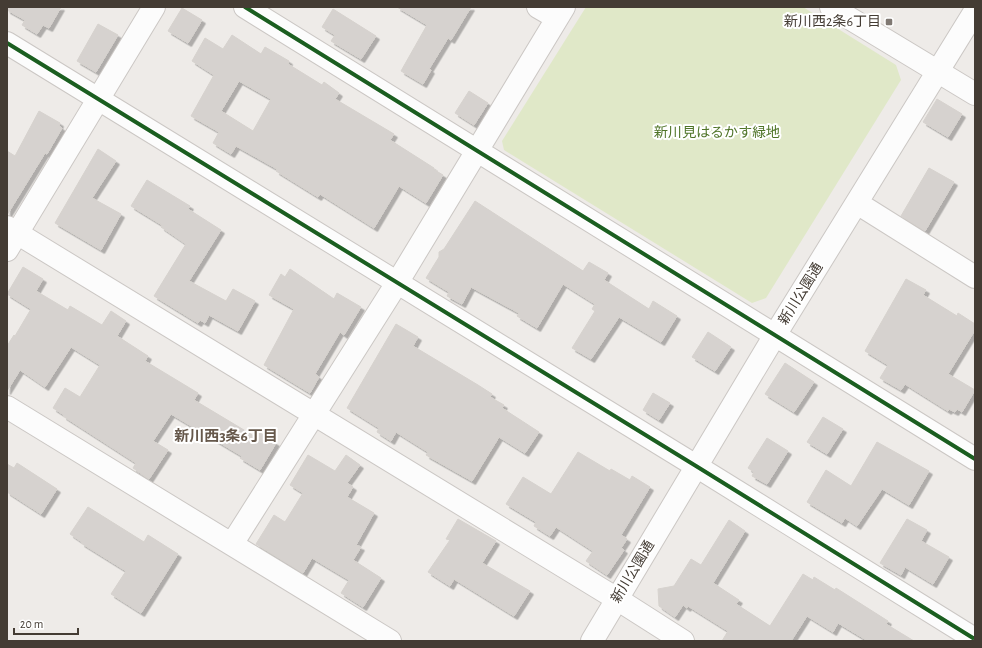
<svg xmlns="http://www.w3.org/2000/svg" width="982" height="648" viewBox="0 0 982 648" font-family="'Alegreya Sans','Noto Sans JP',sans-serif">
<defs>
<filter id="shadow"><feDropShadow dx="3.5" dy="3.5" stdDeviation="0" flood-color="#0004"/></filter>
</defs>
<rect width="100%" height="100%" fill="#eeebe8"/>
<path fill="#e0e8c8" d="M586 7H803L896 65 901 80 766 298 752 303 504 150 502 141Z"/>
<path fill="#d6d2cf" stroke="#d6d2ce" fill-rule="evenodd" filter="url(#shadow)" d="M7 7H61L49 28 43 25 37 34 22 25 25 20 7 10Z
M397 7H471L451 40 448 38 429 69 431 70 423 84 401 71 427 25Z
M182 8 202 20 188 43 168 31Z
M333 9 376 36 361 59 331 41 335 35 322 27Z
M98 24 118 35 96 72 77 61Z
M232 35 261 54 265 47 289 61 288 64 322 85 324 82 339 93 335 99 394 134 390 140 434 168 433 169 443 175 426 203 399 186 374 228 320 194 318 197 276 171 277 169 236 146 231 154 213 143 219 132 191 116 214 75 192 61 205 38 223 49ZM239 81 271 99 253 131 221 111Z
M469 91 488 103 474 125 455 113Z
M937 99 962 114 948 137 923 122Z
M39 111 60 123 59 126 62 128 47 154 45 153 7 215V151L15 156Z
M98 149 116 161 92 198 121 214 101 250 55 223Z
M929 168 954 182 925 231 901 216Z
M147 180 190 206 188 209 221 230 189 281 226 301 233 289 255 301 238 331 209 315 205 323 200 320 198 323 154 296 186 244 161 227 162 225 131 206Z
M475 201 583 271 589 262 608 273 604 280 649 309 653 301 677 316 661 342 619 317 591 359 572 348 595 311 592 309 595 304 563 284 537 328 517 316 519 313 471 287 462 304 447 296 449 292 426 278 439 257V252L444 249Z
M23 267 43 279 36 291 68 310 70 306 102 325 111 311 126 321 117 336 148 356 145 361 198 393 194 400 254 436 257 431 276 443 260 470 240 458 242 456 171 414 153 441 168 450 149 479 133 468 136 463 63 416 64 415 53 408 65 388 80 397 100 365 71 347 45 387 20 370 7 391V346L14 335 15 336 31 309 7 294Z
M290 269 334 299 337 293 361 307 344 335 340 332 315 374 319 377 310 393 264 365 294 309 269 295 281 274 285 277Z
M906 279 926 290 923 295 957 316 958 313 975 324V330L948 374 975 390 962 412 957 409 955 412 949 409 948 411 905 384 901 390 880 378 888 365 865 351Z
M396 324 418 337 413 346 478 385 492 394 490 397 504 405 502 408 539 432 525 453 499 437 472 481 426 455 428 452 396 432 391 441 377 432 379 428 347 408Z
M708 332 731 347 715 371 692 357Z
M785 363 814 382 794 412 765 394Z
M653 393 670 403 659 420 643 410Z
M823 417 843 429 827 454 807 442Z
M767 438 788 451 767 484 752 476 754 472 748 468Z
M877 442 929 471 909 505 882 489 857 526 845 518 842 523 807 502 826 470 851 486Z
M578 452 610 471 611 469 630 480 632 476 650 487 621 535 627 539 621 548 624 550 607 575 586 561 593 551 556 527 550 536 534 526 536 522 506 504 523 477 551 494Z
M308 455 335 471 346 455 360 465 347 483 353 487 347 497 374 513 356 545 361 547 353 560 381 578 363 607 341 593 349 580 312 558 303 573 256 544 274 515 285 522 303 493 290 485Z
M17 463 57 489 41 514 7 492V464L14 468Z
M88 507 144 542 148 535 178 554 141 613 111 594 126 571 81 543 82 542 70 534Z
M458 519 496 541 482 563 530 591 514 616 454 579 450 586 428 572 450 540 446 539Z
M907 519 927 530 921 541 949 557 933 584 905 567 901 575 880 563Z
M729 520 745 531 713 583 739 600 736 604 770 626 803 574 813 580 814 577 835 590 836 588 888 621 886 624 914 641H868L838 623 833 632 807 616 791 641H722L728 631 688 606 687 608 683 605 675 617 659 606 658 589 674 586 691 559 701 565Z"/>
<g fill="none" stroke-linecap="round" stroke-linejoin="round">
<g stroke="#cbc7c4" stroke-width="24">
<path id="minor" d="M245 7 975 459
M538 7 557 18
M831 7 975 94
M7 43 696 466 973 638
M857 203 975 277
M7 227 617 599 683 641
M7 250 154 7
M7 407 390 641
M232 544 397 283 564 7
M592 641 775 335 975 11"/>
</g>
<use href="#minor" stroke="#fcfcfc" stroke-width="22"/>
<g stroke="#fff" stroke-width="6">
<path id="cycleway" d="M245 7 975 459
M7 43 696 466 973 638"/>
</g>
<use href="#cycleway" stroke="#1b5e20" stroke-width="4"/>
</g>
<rect fill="#807973" stroke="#fff" stroke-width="1.5" x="885" y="18" width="8" height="8" rx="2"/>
<g text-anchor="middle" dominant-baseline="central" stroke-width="4" stroke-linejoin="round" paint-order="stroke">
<g font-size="14" fill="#443c34" stroke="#fff" text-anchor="end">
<text x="881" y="22">新川西2条6丁目</text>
</g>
<g font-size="14" fill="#4f7428" stroke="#fff">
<text x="717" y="133">新川見はるかす緑地</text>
</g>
<g font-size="14" fill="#443c34" stroke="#fff">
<text transform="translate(801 294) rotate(-58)">新川公園通</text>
<text transform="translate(633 572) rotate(-59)">新川公園通</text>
</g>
<g font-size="15" font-weight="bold" fill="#66584b" stroke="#fff">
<text x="226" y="436">新川西3条6丁目</text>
</g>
</g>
<rect width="982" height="648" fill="none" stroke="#443c34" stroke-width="16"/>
<path d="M14 628v6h64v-6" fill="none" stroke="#443c34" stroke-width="2"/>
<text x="20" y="628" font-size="12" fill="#443c34" stroke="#ffffff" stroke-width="3" paint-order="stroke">20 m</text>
</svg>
